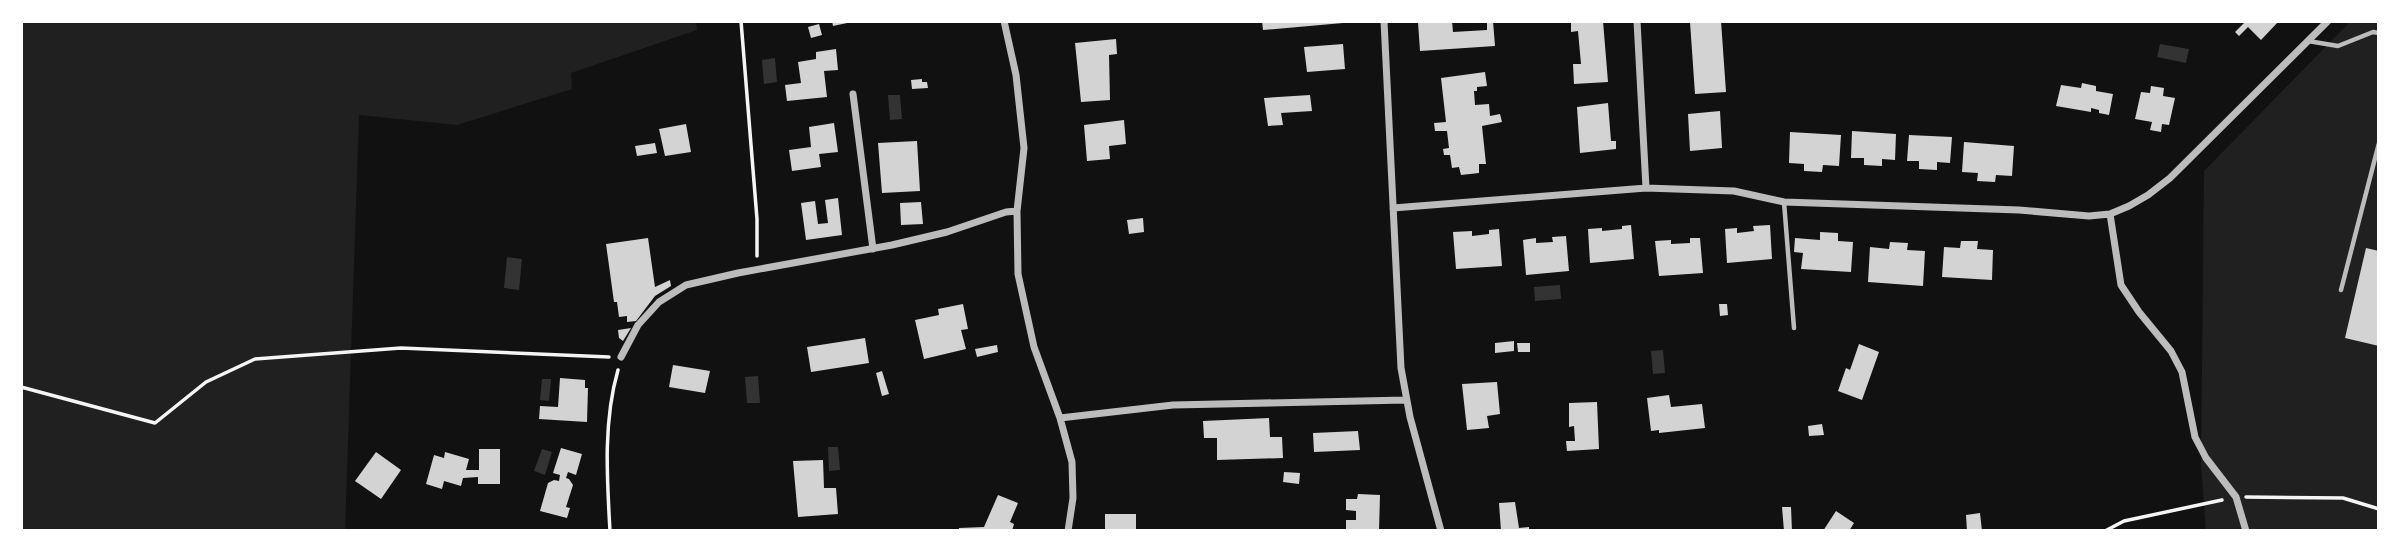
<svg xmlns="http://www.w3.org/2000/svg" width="2400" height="552" viewBox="0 0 2400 552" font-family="'Golos Text',sans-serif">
<rect width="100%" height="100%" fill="#111"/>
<path fill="#202020" d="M21 21H696L697 30 571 73 572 89 457 125 359 115 345 531H21Z
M2351 21H2379V531H2206L2201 465 2204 171Z"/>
<path fill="#333" d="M2160 44 2189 49 2186 63 2157 57Z
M775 58 777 82 764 84 762 60Z
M888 95H900L902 119 890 120Z
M507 257 522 259 519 290 504 288Z
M1560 285 1561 299 1535 301 1534 287Z
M1663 350 1665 373 1653 374 1651 351Z
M758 376 760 403H747L745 377Z
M542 379H551L549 401 540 400Z
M828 447H838L840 470 829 471Z
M542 449 552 452 545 475 534 471Z"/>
<path fill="#d3d3d3" d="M832 21H851L852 22 833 26Z
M1262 21H1343V23L1263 30Z
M1452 21 1453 32 1487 30V21H1493L1495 46 1420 51 1418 22Z
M1571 21H1603L1608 82 1574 84 1573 64H1581L1578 31 1571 32Z
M1721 21 1726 92 1695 94 1690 22Z
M2246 21H2279L2261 40 2248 27 2239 36 2235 32Z
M819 24 822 35 811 38 808 27Z
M1116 39 1117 54 1109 55 1110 100 1081 102 1075 43Z
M1343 44 1345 69 1307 72 1304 47Z
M836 49 838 70 824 71 827 97 787 101 785 85 801 83 798 62 816 59V52Z
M1485 72 1487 86 1477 87V91H1474L1475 105 1489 104 1490 116 1500 114 1502 122 1482 126 1486 164H1479V173L1461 175 1459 167 1452 168 1450 155H1444L1443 149 1449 148 1447 131H1435L1434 123 1446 122 1441 78Z
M922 79V82H927L928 88 912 89 911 80Z
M2082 83 2096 86V91L2113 94 2109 115 2099 113V110L2091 108V112L2056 106 2061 85 2081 88Z
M2151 86 2164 88 2163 96 2175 98 2169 125 2162 124 2161 132 2150 130 2152 122 2135 119 2141 92 2150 93Z
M1310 95 1312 111 1281 113 1283 125 1268 126 1264 98Z
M1608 103 1611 141H1616V149L1580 153 1577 107Z
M1720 111 1722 148 1690 151 1688 114Z
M1124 120 1126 144 1109 146 1110 159 1087 161 1084 125Z
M834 123 838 152 819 154 821 167 792 171 789 150 811 147 809 127Z
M686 124 691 152 665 156 659 129Z
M1852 131 1896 134 1895 160 1882 159V166L1864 165V158H1851Z
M1790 132 1841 135 1839 166 1823 165 1822 172 1804 171V164L1789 163Z
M1909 135 1952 137 1950 163 1937 162V170L1919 169V161H1907Z
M917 141 920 191 882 193 878 143Z
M1964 142 2014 146 2012 176 1996 175 1995 182 1977 181 1978 173 1962 172Z
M655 143 657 153 637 156 635 146Z
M838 198 842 235 806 240 801 203 815 201 818 224 828 223 825 200Z
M921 202 923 224 901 225 900 203Z
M1143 218 1144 232 1129 234 1127 220Z
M1631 225 1634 259 1590 263 1588 229 1602 228V231L1622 229V226Z
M1770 225 1772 259 1727 263 1725 229 1737 228V233L1754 231 1753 226Z
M1499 229 1502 266 1456 269 1453 232 1472 231V236L1489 234V230Z
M1820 232 1838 233V241L1853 242 1851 272 1801 269 1803 253 1794 252 1795 238 1820 240Z
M1566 236 1569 271 1526 275 1523 240 1536 238V243L1553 242 1552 237Z
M648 238 655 287 670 280 671 286 655 296 636 321 627 322V316L619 317 617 302H614L606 244Z
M1690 238H1700L1703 273 1659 276 1655 241 1671 240V244L1690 243Z
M1961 241H1978L1977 249 1993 250 1992 280 1942 277 1944 247 1960 248Z
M1890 242 1908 243 1907 250 1925 251 1923 286 1868 282 1870 247 1889 249Z
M2366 248 2379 251V346L2345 338Z
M963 304 968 329 961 330 966 349 924 359 915 320 939 315 938 309Z
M1719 304H1727L1728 315 1720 316Z
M631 328 623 341 619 338 618 330Z
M865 338 869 363 811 372 807 347Z
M1514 341V351L1495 353V343Z
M1517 343H1530V352H1518Z
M1859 344 1879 352 1862 400 1838 391 1846 368 1850 370Z
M997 345 998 352 977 357 975 349Z
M673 365 710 371 705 393 669 387Z
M882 371 889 394 882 396 876 373Z
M560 378 585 380V388H588L587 422 539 419 540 406 558 407Z
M1497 382 1500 414 1487 416 1489 428 1467 430 1462 384Z
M1669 395 1671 407 1702 404 1705 428 1659 433V430L1651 431 1647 398Z
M1597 402 1599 449 1567 451 1566 441H1575L1574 426 1569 427V403Z
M1269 418 1270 437H1282L1283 458 1217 460V438H1204L1203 421Z
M1822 424 1824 435 1809 436 1808 426Z
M1358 431 1360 450 1314 452 1313 433Z
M561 448 582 454 576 475 568 472 566 478 569 479 573 485 566 507 570 508 567 518 540 511 548 483 554 480 559 481 560 475 553 473Z
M479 449H500V484H478V477L463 478 461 486 444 481 442 489 426 484 434 455 444 458 445 452 469 459 466 470H479Z
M376 452 401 470 381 499 355 481Z
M823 460 824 488H836L838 514 798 517 793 461Z
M1284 472 1300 473 1299 484 1283 482Z
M1358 494 1380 495 1379 531H1346V520H1356V511L1346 510V499H1357Z
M998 495 1018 503 1010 522 1014 524 1012 531H959V528L984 527Z
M1515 502 1519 528 1529 527V531H1501L1499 503Z
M1782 507H1791L1792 531H1784Z
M1836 511 1854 523 1849 531H1823Z
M1980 513 1982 531H1967L1966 515Z
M1105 514H1136V531H1105Z"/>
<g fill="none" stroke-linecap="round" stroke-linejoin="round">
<path stroke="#f5f5f5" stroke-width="3.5" d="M741 21 757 219V256
M21 387 155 423 206 382 255 359 401 348 609 357
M2246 497 2343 498 2379 509
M610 531C607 478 603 422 618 370
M2105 531 2124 521 2222 500"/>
<path stroke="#bcbcbc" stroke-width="4.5" d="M2308 41 2338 46 2373 32 2379 33
M1784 202 1794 328
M2341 290 2379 143"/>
<path stroke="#bcbcbc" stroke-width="7" d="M1004 21 1016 75 1024 148 1017 211 1018 274 1034 347 1060 418 1072 462 1073 498 1068 531
M1384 21 1401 368 1410 417 1441 531
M1637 21 1646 188
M853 94 873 249
M1393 208 1646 188 1734 191 1784 202 2019 210 2089 216 2110 214 2129 206 2148 195 2170 178 2328 21
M2110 214 2121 285 2139 312 2171 351 2182 372 2195 437 2206 458 2236 497 2246 531
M621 357 638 325 659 302 686 285 738 273 892 245 947 232 1006 212 1017 211
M1060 418 1173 405 1406 400"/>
</g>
<rect width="2400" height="552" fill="none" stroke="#ffffff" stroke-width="46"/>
</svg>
